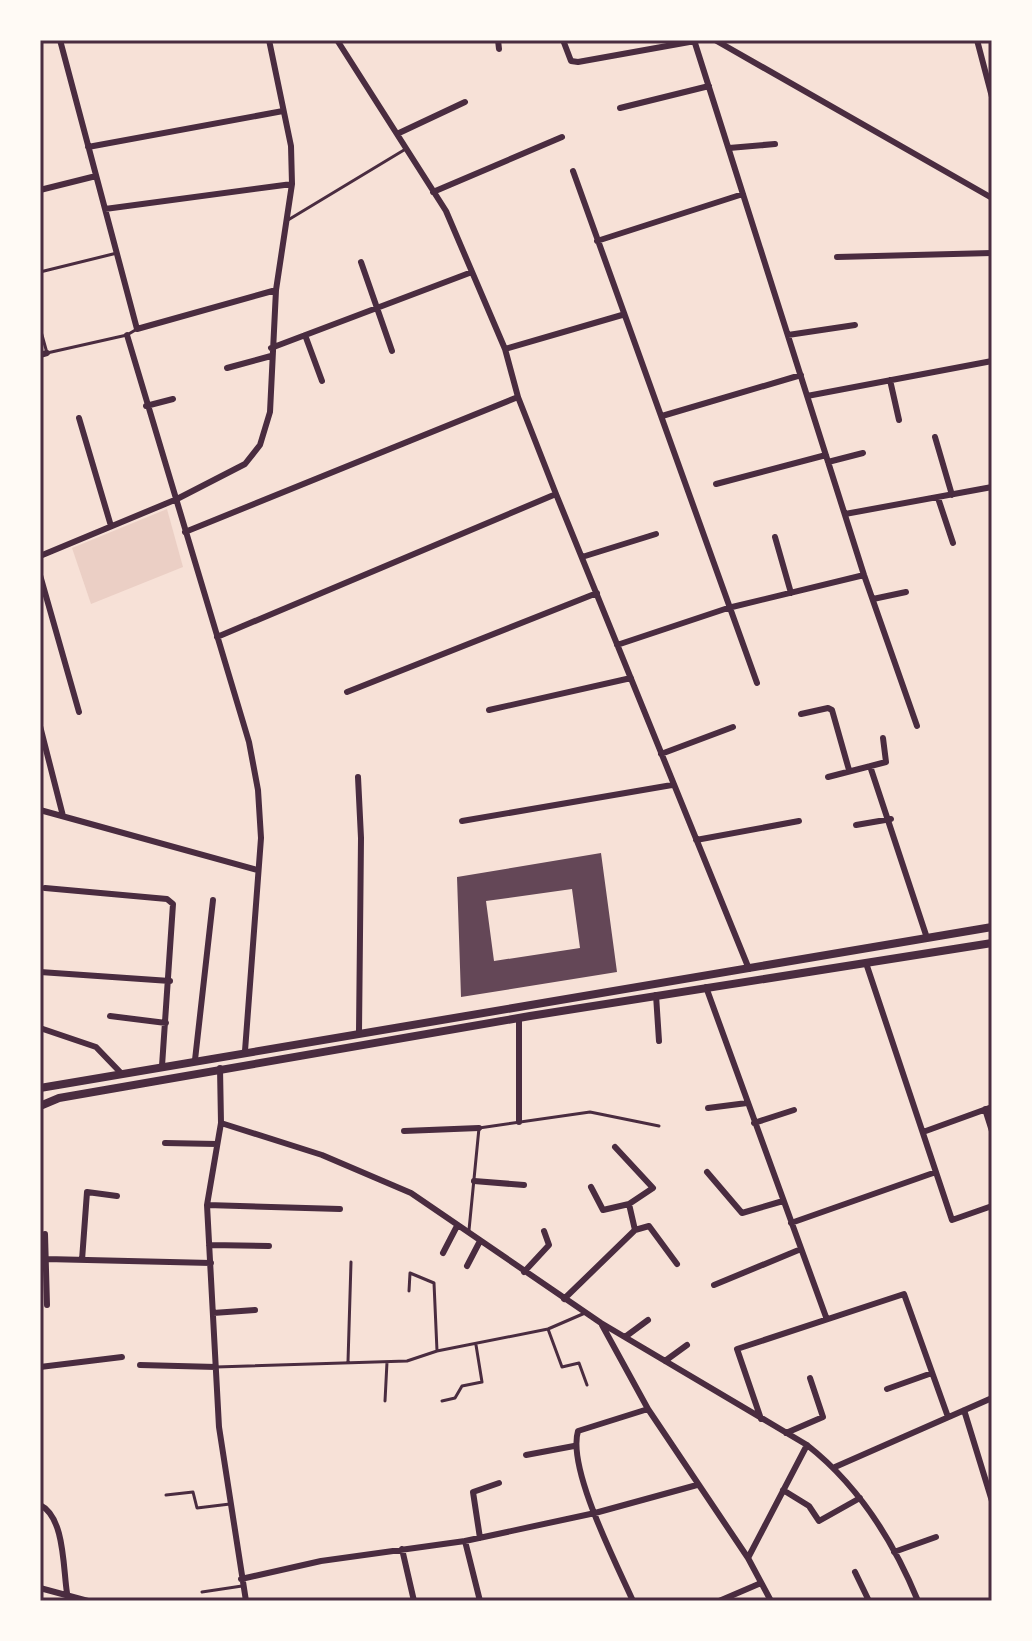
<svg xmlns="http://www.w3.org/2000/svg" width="1032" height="1641" viewBox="0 0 1032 1641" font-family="'Times New Roman',serif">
<rect width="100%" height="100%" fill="#f7e1d7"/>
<path fill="#ebcfc5" d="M167 509 183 567 91 604 72 548Z"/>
<path fill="#644757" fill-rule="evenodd" d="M601 853 617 972 461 997 457 877ZM572 889 580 948 494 961 486 901Z"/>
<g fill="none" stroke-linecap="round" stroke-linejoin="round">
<path stroke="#4a2c40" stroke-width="3" d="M288 220 404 150
M40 272 117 253
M40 328 47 353 127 335 137 329
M469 1230 479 1128 590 1112 659 1126
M409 1291 410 1273 434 1283 437 1351
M548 1329 562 1367 579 1363 587 1385
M348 1362 351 1262
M216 1367 407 1361 437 1351 548 1329 585 1313
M385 1401 387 1362
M442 1401 455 1398 462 1386 482 1382 476 1345
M166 1495 193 1492 197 1508 230 1504
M202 1592 242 1586"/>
<path stroke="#4a2c40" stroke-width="6" d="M60 40 137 329 276 290
M337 40 446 211 505 349 518 397 556 494 749 969
M498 40 499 49
M563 40 571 61 578 62 695 41
M694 40 864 575 917 726
M715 40 992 198
M977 40 992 97
M620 108 709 86
M399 133 465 102
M88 147 283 111
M729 148 775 144
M573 171 757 683
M40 190 96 176
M433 192 562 137
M105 209 292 184
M597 241 743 194
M837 257 992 253
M361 262 392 351
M127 335 249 742 258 790 261 838 245 1051
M305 335 322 381
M788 335 855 325
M271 348 472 272
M505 349 622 315
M40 355 47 353
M227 368 271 356
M890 380 899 420
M807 396 992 361
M146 406 173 399
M662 416 801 375
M79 418 111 526
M935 437 952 495
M828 462 863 453
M716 484 826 455
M938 498 953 543
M845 514 992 487
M185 532 518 397
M775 537 791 593
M40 556 177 499 245 464 260 445 270 412 276 290 292 184 291 146 269 40
M582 557 656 534
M40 575 79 712
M873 599 906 592
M217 637 556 494
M617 645 728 608 864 575
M347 692 597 593
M489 710 631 678
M801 714 828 708 832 710 849 770
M40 726 63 816
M661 754 733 727
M870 766 927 938
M358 777 361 838 359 1032
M828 777 886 762 883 738
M40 810 257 870
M462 821 672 785
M856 825 891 819
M696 840 799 821
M45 888 167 899 173 904 162 1066
M866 963 952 1220 992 1206
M40 972 170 981
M706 987 826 1317
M656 995 659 1041
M110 1016 166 1023
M519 1018V1122
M40 1028 96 1047 121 1073
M195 1060 213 900
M220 1068 221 1123 207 1205 219 1427 246 1601
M708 1108 747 1103
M985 1109 992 1131
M221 1123 322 1155 411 1193 601 1323 807 1445C858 1485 893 1540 918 1601
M754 1123 794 1110
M404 1131 479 1128
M923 1132 992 1107
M165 1143 217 1144
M615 1147 653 1188 629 1204 635 1230
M707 1172 742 1213 783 1201
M474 1181 524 1185
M591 1187 603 1210 629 1204
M207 1205 340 1209
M791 1223 936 1172
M45 1234 47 1305
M209 1245 269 1246
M443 1253 457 1226
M46 1259 211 1263
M82 1260 87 1192 117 1196
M467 1266 480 1241
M524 1272 549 1245 544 1231
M714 1285 801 1249
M564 1299 635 1230 649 1226 677 1264
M213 1313 255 1310
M602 1325 648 1409 748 1558 771 1601
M625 1337 648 1320
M665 1361 687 1345
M140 1365 216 1367
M40 1367 122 1357
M887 1389 932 1373
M964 1410 992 1501
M761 1419 737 1349 904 1294 948 1417
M786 1433 823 1417 810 1378
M526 1455 574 1446
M835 1467 992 1398
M783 1490 809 1506 819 1521 860 1498
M40 1505C65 1517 63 1569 67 1593
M480 1538 473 1492 499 1483
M465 1541 480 1601
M402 1549 414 1601
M894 1552 936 1537
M748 1558 807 1445
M855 1572 869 1601
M241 1579 321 1561 465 1541 595 1513 697 1485
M40 1588 88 1601
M633 1601C616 1563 567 1468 578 1431L648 1409
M719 1601 761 1583"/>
<path stroke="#4a2c40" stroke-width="8" d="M40 1088 992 927
M40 1106 59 1098 530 1016 992 943"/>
</g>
<rect width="1032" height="1641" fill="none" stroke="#fffaf5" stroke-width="84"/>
<rect x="42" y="42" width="948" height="1557" fill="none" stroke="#4a2c40" stroke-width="3"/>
</svg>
